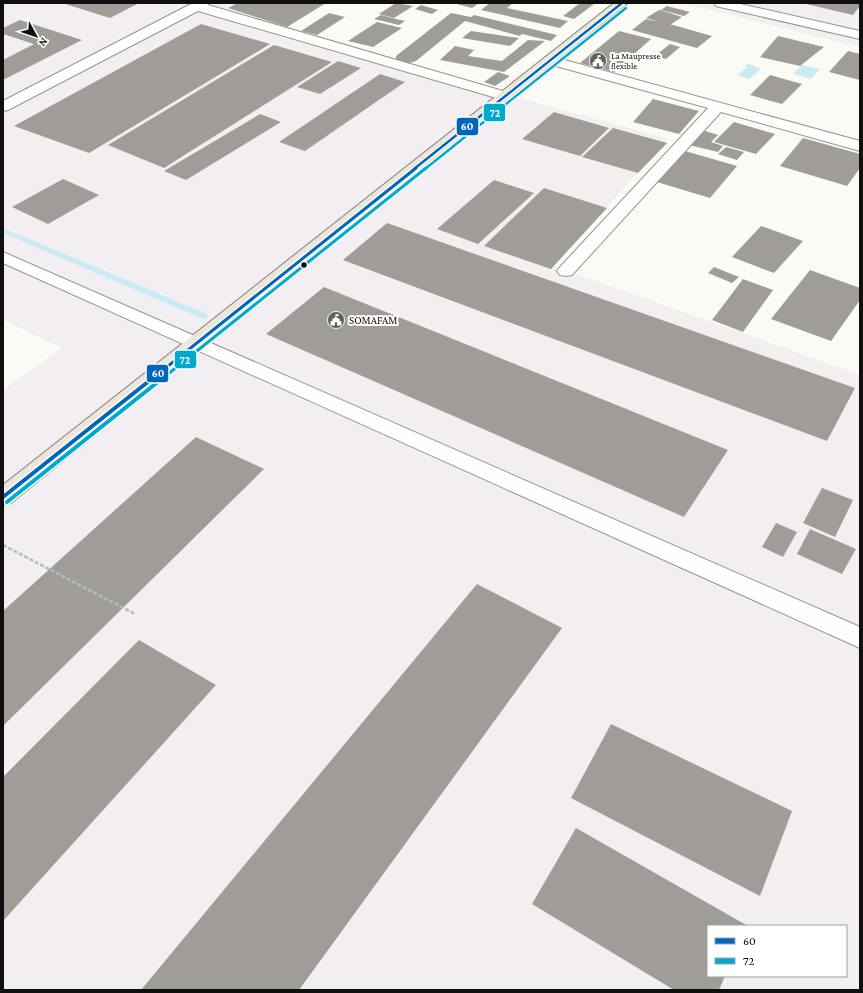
<svg xmlns="http://www.w3.org/2000/svg" width="863" height="993" viewBox="0 0 863 993" font-family="'Crimson Pro',serif">
<rect width="100%" height="100%" fill="#fcfaf4"/>
<path fill="#f3eef1" fill-rule="evenodd" d="M3 3H285L250 23 668 139 554 266 860 375V990H3V390L62 348 3 320ZM708 926H846V976H708Z
M683 3H860V47Z"/>
<path fill="#caebf6" d="M749 64 761 69 749 79 737 75 746 68 745 65Z
M802 65 820 69 811 79 793 74Z"/>
<g fill="none" stroke-linecap="round" stroke-linejoin="round">
<path fill="#caebf6" fill-rule="evenodd" d="M3 228 207 314 208 316 204 319 201 318 3 233Z"/>
</g>
<path fill="#a09d99" d="M62 3H139L110 18Z
M238 3H326L287 27 228 8Z
M396 3 413 6 394 18 379 14Z
M453 3H479L472 8Z
M490 3H513L507 8 568 21 560 28 481 10Z
M580 3 594 4 574 19 563 16Z
M802 3H860V6L853 15Z
M421 5 438 10 432 14 415 9Z
M667 6 690 12 684 16 661 10Z
M659 10H660L682 17 670 25 646 18Z
M329 13 345 17 317 35 301 31Z
M451 13 471 17 474 15 557 35 551 41 522 34 520 36 465 21 416 61 406 64 396 60V56Z
M381 15 396 19 405 21 399 25 374 19Z
M646 19 673 25 712 36 697 48 632 30Z
M20 20 82 40 3 80V60L34 44 3 34V28Z
M377 22 402 28 373 47 348 41Z
M201 24 270 44 89 153 14 126Z
M471 31 519 38 510 46 462 38Z
M619 31 651 39 614 72 580 63Z
M778 36 824 47 800 66 760 57Z
M528 40 545 41 504 72 440 60 455 46 474 50 468 56 502 61Z
M670 44 680 47 666 59 655 56Z
M274 45 332 62 164 168 108 145Z
M848 51 860 54V80L829 72Z
M338 61 361 68 320 94 297 87Z
M498 72 510 76 495 86 484 82Z
M380 74 405 82 305 151 279 142Z
M770 75 802 84 782 104 750 95Z
M653 99 699 111 679 134 633 122Z
M554 112 609 128 580 156 522 139Z
M260 114 281 122 186 180 164 171Z
M734 122 775 134 756 154 714 142Z
M613 128 667 143 638 173 582 157Z
M702 130 718 135 711 142 723 146 718 152 689 145Z
M803 138 860 154V168L847 186 780 166Z
M726 147 744 152 737 160 718 154Z
M685 151 737 166 710 198 657 182Z
M63 179 99 195 48 224 12 207Z
M494 180 534 193 478 244 437 229Z
M544 188 607 208 551 269 484 246Z
M387 223 855 388 827 441 343 260Z
M761 226 803 241 774 273 732 257Z
M714 267 739 277 732 283 708 273Z
M810 270 860 288V300L831 341 771 319Z
M743 279 773 290 743 332 712 320Z
M324 287 728 450 684 517 266 334Z
M196 437 264 469 3 726V611Z
M822 488 853 500 835 537 803 523Z
M776 523 797 532 783 557 762 547Z
M810 529 856 549 842 574 797 554Z
M477 584 562 628 299 990H141Z
M139 640 216 685 3 921V777Z
M611 724 792 811 760 896 571 798Z
M576 828 748 926H708V976H725L719 990H674L532 904Z"/>
<g fill="none" stroke-linecap="round" stroke-linejoin="round">
<g stroke="#969592" stroke-width="2">
<path id="minor" d="M193 3H209L208 5 510 93 512 96 510 99 505 100 500 99 198 11 8 110 3 111V101Z
M714 3H736L860 31V39L720 7 716 6Z
M550 56 860 141V151L721 112 572 275 566 276 560 275 557 271 560 267 708 108 545 63 543 60 545 57Z
M3 252 860 627V648L3 263Z"/>
</g>
<g stroke="#83827f" stroke-width="2">
<path id="major" d="M614 3H628L11 503 3 505V485Z"/>
</g>
<path stroke="#b9b9b8" stroke-width="2.5" stroke-dasharray="4 2" stroke-linecap="butt" d="M3 545 135 614"/>
<use href="#minor" fill="#fffefd" fill-rule="evenodd"/>
<use href="#major" fill="#ede6da" fill-rule="evenodd"/>
<g stroke="#fff" stroke-width="4.5">
<path id="bus-1-far2" d="M414 169 622 3"/>
</g>
<g stroke="#fff" stroke-width="5.5">
<path id="bus-1-far1" d="M148 382 416 168"/>
</g>
<g stroke="#fff" stroke-width="7">
<path id="bus-1" d="M3 497 149 381"/>
</g>
<g stroke="#fff" stroke-width="4.5">
<path id="bus-2-far2" d="M425 169 626 8"/>
</g>
<g stroke="#fff" stroke-width="5.5">
<path id="bus-2-far1" d="M158 382 426 168"/>
</g>
<g stroke="#fff" stroke-width="7">
<path id="bus-2" d="M7 502 159 381"/>
</g>
<use href="#bus-1-far2" stroke="#0065bd" stroke-width="2.5"/>
<use href="#bus-1-far1" stroke="#0065bd" stroke-width="3"/>
<use href="#bus-1" stroke="#0065bd" stroke-width="4"/>
<use href="#bus-2-far2" stroke="#00a9ce" stroke-width="2.5"/>
<use href="#bus-2-far1" stroke="#00a9ce" stroke-width="3"/>
<use href="#bus-2" stroke="#00a9ce" stroke-width="4"/>
</g>
<defs>
<g id="civic-disc" transform="scale(0.9)"><circle r="9.5" fill="#62615f" stroke="#fff"/><path d="M-.6-6.5H3V-4.5H.6V-3L4-1V1h2V6H-6V1h2V-1L-.6-3ZM-1.2 2.5V6h2.4V2.5Z" fill="#fff"/></g>
</defs>
<g fill-rule="evenodd">
<use href="#civic-disc" x="598" y="61"/>
<use href="#civic-disc" x="336" y="320"/>
</g>
<circle fill="#0f0f0f" stroke="#fff" stroke-width="1.5" cx="304" cy="265" r="3.5"/>
<g text-anchor="middle" dominant-baseline="central" stroke-width="4" stroke-linejoin="round" paint-order="stroke">
<g font-size="9" fill="#0f0f0f" stroke="#fff" text-anchor="start">
<text x="611" y="56">La Maupresse<tspan x="611" dy="10">flexible</tspan></text>
</g>
<g font-size="11" fill="#0f0f0f" stroke="#fff" text-anchor="start">
<text x="349" y="320">SOMAFAM</text>
</g>
</g>
<g stroke="#fff" stroke-width="1.5">
<rect x="483" y="103" width="23" height="19" rx="4" fill="#00a9ce"/>
<rect x="456" y="117" width="23" height="19" rx="4" fill="#0065bd"/>
<rect x="174" y="350" width="23" height="19" rx="4" fill="#00a9ce"/>
<rect x="146" y="364" width="23" height="19" rx="4" fill="#0065bd"/>
</g>
<g font-size="11" text-anchor="middle" font-weight="bold" fill="#fff">
<text x="495" y="117">72</text>
<text x="467" y="130">60</text>
<text x="185" y="364">72</text>
<text x="158" y="377">60</text>
</g>
<rect width="863" height="993" fill="none" stroke="#0f0f0f" stroke-width="8"/>
<rect x="707" y="925" width="140" height="52" fill="#ffffff" stroke="#9f9f9f"/>
<rect x="715" y="938" width="20" height="6" fill="#0065bd" stroke="#9f9f9f"/>
<text x="743" y="945" font-size="12" fill="#0f0f0f">60</text>
<rect x="715" y="958" width="20" height="6" fill="#00a9ce" stroke="#9f9f9f"/>
<text x="743" y="965" font-size="12" fill="#0f0f0f">72</text>
<g transform="translate(36 36) rotate(130)" stroke="#ffffff" stroke-width="3" paint-order="stroke">
<path d="M0-3L7 15L0 10L-7 15Z" fill="#0f0f0f"/>
<text y="-6" font-size="11" font-weight="bold" text-anchor="middle" fill="#0f0f0f">N</text>
</g>
</svg>
